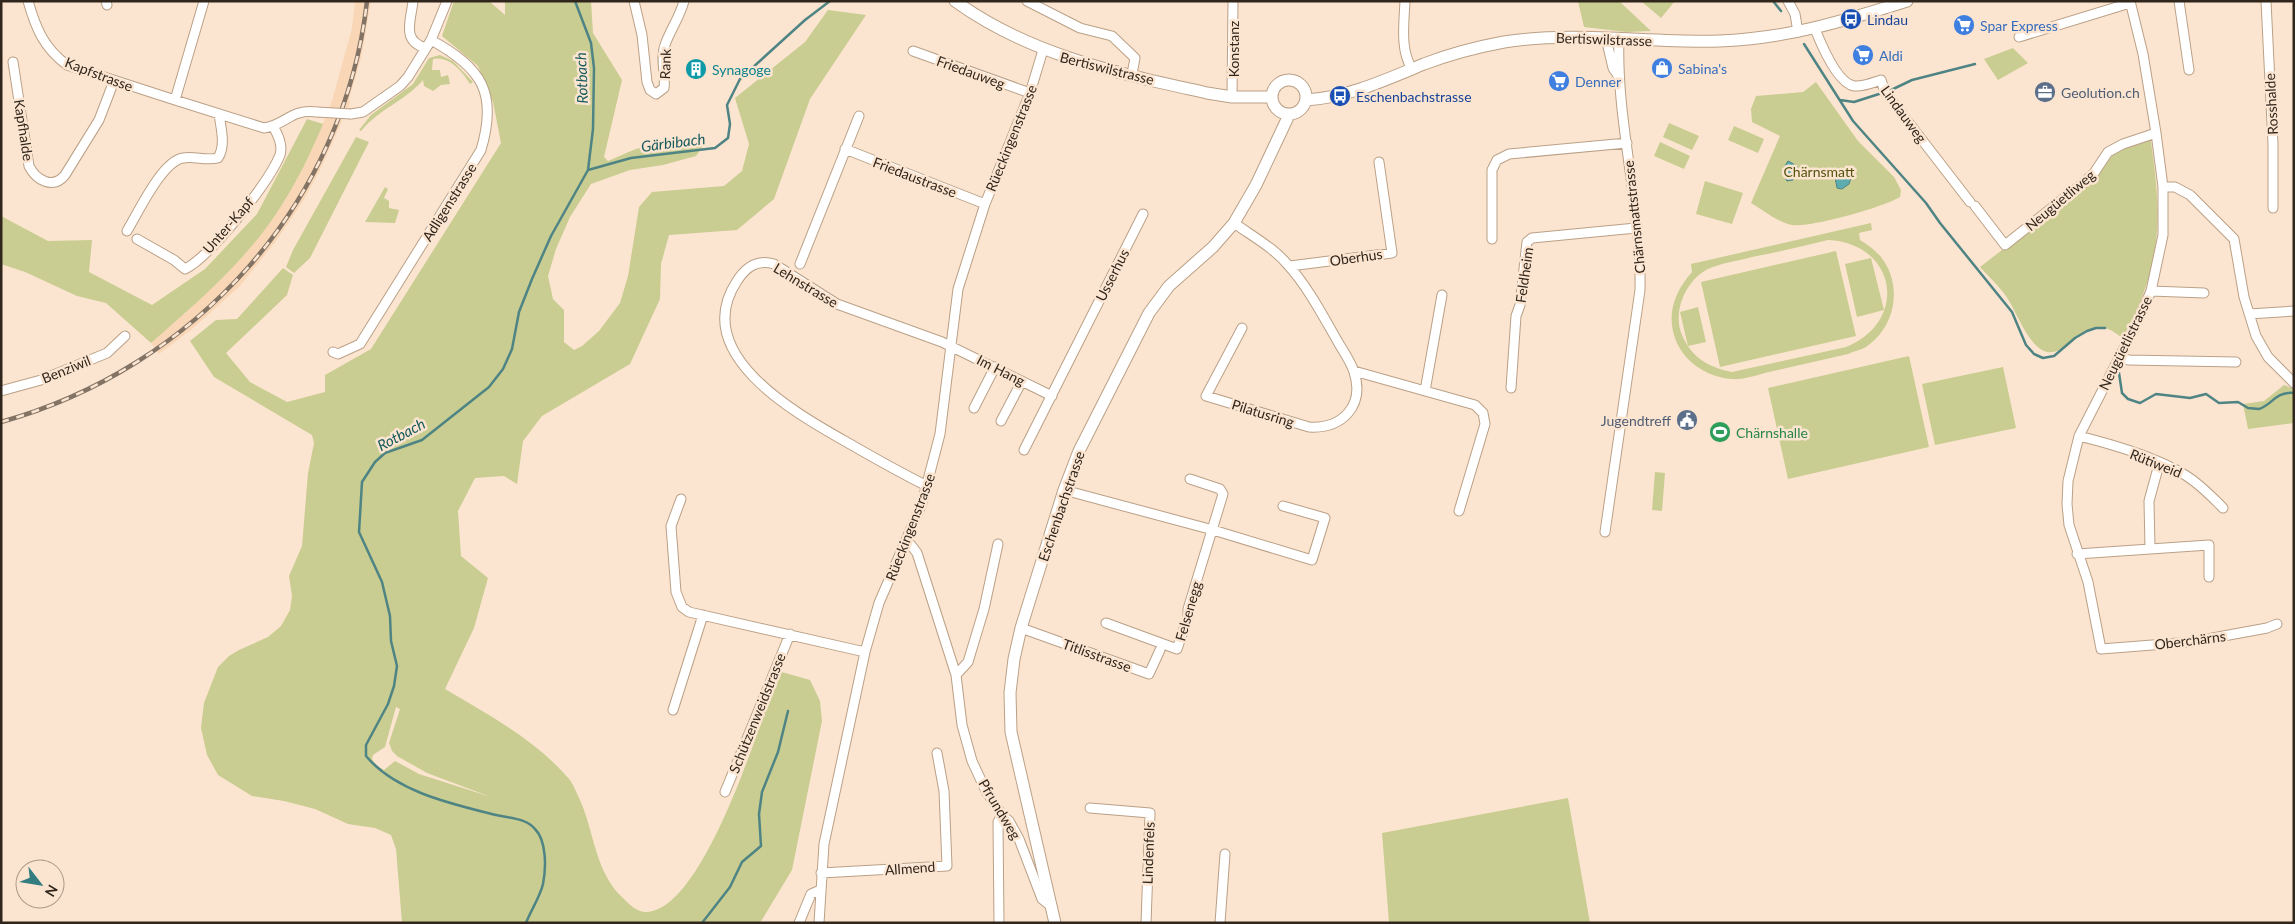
<svg xmlns="http://www.w3.org/2000/svg" width="2295" height="924" viewBox="0 0 2295 924" font-family="Lato,sans-serif">
<rect width="100%" height="100%" fill="#fce5d0"/>
<path fill="#f8d6b6" d="M355 1H371L361 58 349 99 350 103 319 172 303 201 276 241 239 287 192 329 159 354 151 343 192 307 295 183 313 148 332 101 352 28Z"/>
<path fill="#c9cd91" fill-rule="evenodd" d="M454 1H489L505 15V1H591L593 33 622 80 604 157 608 161C641 147 667 133 703 146L696 156 663 165 630 170 591 184 570 217 556 249 548 276 553 299 564 310V342L574 350 582 346 599 331 620 303 628 276 639 207 652 192 724 186 742 171 749 144 735 98 805 42 828 10 866 15 810 99 774 199 737 230 669 235 661 264 660 299 630 364 542 416 523 441 517 484 504 476 475 478 458 511 461 556 488 578 474 628 445 689C489 715 536 740 570 780 574 786 577 794 580 800 595 834 595 873 624 899 630 905 637 912 646 912 704 911 762 719 778 671L810 680 820 701 822 721 792 870 760 923H402L396 849 391 835 375 828 348 824 315 809 284 801 252 796 218 775 207 755 201 728 204 703 218 667 229 656 239 650 268 637 281 626 290 610 292 596 289 576 302 546 308 473 314 443 312 435 214 377 190 341 216 320 237 319 283 268 293 275 287 295 226 353 250 382 287 402 325 392V375L371 349 501 143 493 102 478 66 442 36ZM396 707 400 709 389 743 392 751 397 756 427 773 491 797 419 774 395 761 384 770 377 766 372 759 373 755 385 747Z
M1578 1H1619L1651 31 1626 32 1584 27Z
M1641 1H1675L1661 18Z
M2013 48 2028 63 1998 80 1984 59Z
M440 55 453 61 473 82 470 84C463 72 449 55 433 59L432 70H440L441 77 448 75 450 84 441 85 433 91 424 86 423 80C404 102 380 108 361 131L359 130 371 115 413 84 429 58Z
M1816 82 1858 141 1894 177 1901 190 1900 197C1884 207 1810 228 1792 225 1779 223 1763 210 1751 203L1780 136 1752 122 1751 109 1756 96 1803 92Z
M307 119 323 124C307 163 286 203 260 236 228 276 189 310 151 343L106 303 77 296 25 272 1 264V216L48 241 92 240 89 272 152 305 205 269 257 214Z
M1669 123 1699 136 1692 150 1663 137Z
M1734 126 1764 139 1758 153 1728 140Z
M356 137 369 142 310 258 294 273 286 267 293 250Z
M2149 139 2151 142C2163 225 2161 262 2124 339 2118 335 2111 329 2104 328 2080 322 2063 362 2042 350 2027 342 2016 311 2006 296 1999 286 1989 277 1980 267L2094 179 2116 151Z
M1660 142 1690 156 1684 169 1654 156Z
M1705 181 1743 193 1732 224 1696 214Z
M385 187 388 189 384 198 389 201V208L399 210 395 223 365 222Z
M1871 223 1872 230 1859 233 1860 240C1868 245 1875 250 1881 257 1903 285 1896 327 1866 347 1861 350 1854 351 1848 354 1822 360 1795 366 1769 372 1757 375 1744 380 1731 379 1706 377 1681 360 1674 335 1667 311 1676 290 1692 272L1691 264ZM1828 240C1896 243 1910 321 1846 347L1732 372C1708 367 1692 358 1682 335 1672 312 1686 280 1708 269 1721 263 1738 261 1752 257 1778 252 1803 246 1828 240Z
M1836 251 1856 336 1720 367 1701 282Z
M1871 258 1884 310 1857 317 1845 264Z
M1698 307 1706 342 1688 346 1680 312Z
M1909 356 1929 447 1788 479 1768 388Z
M2003 367 2016 428 1935 445 1922 384Z
M2284 385 2294 389V423L2248 429 2243 404 2264 401Z
M1655 472 1665 473 1662 511 1652 510Z
M1568 798 1590 923H1389L1382 833Z"/>
<path fill="#5cacb0" stroke="#4f8484" d="M1788 161 1797 166 1798 173 1793 180 1787 181 1782 171Z
M1844 169 1851 178 1849 184 1842 189 1837 188 1835 177Z"/>
<g fill="none" stroke-linecap="round" stroke-linejoin="round">
<path stroke="#4f8484" stroke-width="2.5" d="M1773 1 1781 11
M1804 44 1853 121 1926 203 1940 223 2012 312 2026 345 2034 354 2043 358 2054 356 2075 338 2087 331 2096 328H2105
M1889 91 1912 80 1975 64
M1840 100 1854 102 1879 94
M588 170 631 158 715 148 728 138 730 124 727 105 740 79 805 20 830 1
M2119 373 2122 393 2128 399 2140 403 2156 394 2190 398 2206 394 2219 403 2238 402 2248 408 2259 409C2272 405 2276 391 2294 393
M526 923C531 910 540 897 543 884 546 869 547 841 535 829 526 818 509 818 496 815 452 804 396 792 366 756V745L388 704 394 686 397 666 391 641 390 616 382 582 359 532 362 482 375 462 385 453 422 440 489 387 503 369 512 349 519 312 532 279 551 236 588 170 593 129 594 68 591 43 575 1
M702 923 730 887 742 862 761 846 759 814 762 792 778 752 788 711"/>
<g stroke="#baa086" stroke-width="11">
<path id="street" d="M28 1C36 29 44 48 67 65L175 100 204 1
M106 1 107 5
M413 1C411 21 401 41 426 48
M634 1 642 35 647 82 650 90 656 94 664 88C666 75 660 57 665 45 670 30 680 17 684 1
M1027 1 1080 28 1112 36 1135 58 1132 74
M1405 1C1404 24 1400 50 1412 69
M1788 1 1795 14 1798 32
M2130 1 2143 54 2156 133 2163 187V235L2151 291 2139 319 2079 436 2068 481 2067 504 2069 525 2088 582 2101 649 2191 642 2267 628 2277 624
M2179 1 2189 70
M2266 1 2273 144V208
M1815 29C1821 44 1837 83 1854 86 1863 87 1872 83 1881 80L1885 92 1970 202
M2019 37 2130 3
M1606 38 1613 68 1619 77
M913 51 1030 93
M13 62 29 166C36 180 53 190 65 175L99 120 114 81
M1232 97 1233 1
M175 100 264 128C288 124 289 109 317 112
M351 114 363 112 400 86 408 77 431 40 447 1
M845 149 985 204
M2163 187H2175L2190 195 2234 239 2244 297 2256 336 2268 357 2294 383
M1975 206 2005 245 2082 184 2094 173 2108 152 2123 144 2156 133
M1234 223C1252 236 1274 248 1288 265 1308 287 1323 316 1338 342 1343 351 1351 362 1354 372 1365 406 1342 429 1309 427L1206 396 1242 328
M127 231C138 213 162 161 183 158 195 156 206 161 218 158 226 145 221 129 219 114
M137 239 174 260 185 269C211 256 269 182 280 155 283 145 278 135 273 126
M1492 239V170L1497 160 1509 154 1627 143
M800 264 859 116
M1290 266 1392 253 1379 162
M2151 291 2204 293
M2249 314 2294 311
M333 352 338 354 360 344 481 150C498 93 482 68 431 40
M2119 358 2129 360 2236 362
M1354 371 1475 405 1483 413 1485 424 1459 511
M1511 388 1516 316 1520 305 1527 242 1532 238 1636 228
M1 391 41 380 107 353 125 336
M1425 391 1442 295
M974 408 995 367
M1001 421 1022 381
M2079 436C2111 444 2158 458 2185 475 2200 484 2211 496 2223 508
M1024 450 1143 214
M927 486C901 473 876 459 850 444 799 415 688 355 737 281 746 267 757 259 774 264L837 304 942 342 1052 396
M1064 490 1213 530 1312 560 1325 518 1283 506
M681 499 671 526 676 592 682 607 689 612 865 652
M1605 532 1640 290C1642 206 1616 123 1619 39
M905 543 911 545 917 553 956 675 962 725 972 761 986 791 1002 815 1009 821 1019 839 1042 899 1052 907
M2150 548 2149 501 2158 468
M2077 554 2209 545V577
M1106 623 1177 649 1188 617V609L1223 494 1220 489 1190 479
M1021 628 1149 674 1160 650
M956 675 968 662 984 609 998 544
M673 710 703 615
M725 792 790 634
M1090 808 1150 813 1146 923
M821 873 947 866 944 791 937 753
M799 923 811 894 820 890
M819 923 824 844 865 652 879 603 922 503 940 434 958 289 985 204 1030 93 1043 50
M999 923 998 822 1002 815
M1220 923 1225 854"/>
</g>
<g stroke="#baa086" stroke-width="13">
<path id="secondary" d="M955 1C1031 56 1118 73 1207 93L1232 97H1271
M1272 97a17 17 0 1 1 34 0a17 17 0 1 1-34 0Z
M1306 100C1349 97 1385 80 1424 64 1450 54 1477 47 1504 42 1576 31 1647 43 1719 41 1785 39 1844 21 1907 1
M1055 923 1011 732 1010 693 1014 659 1021 628 1064 490 1079 451 1149 313 1169 286 1213 247 1234 223 1256 185 1289 115"/>
</g>
<use href="#street" stroke="#fff" stroke-width="9"/>
<use href="#secondary" stroke="#fff" stroke-width="11"/>
<g stroke="#827365" stroke-width="4.5">
<path id="rail" d="M1 422C195 368 344 204 367 1"/>
</g>
<use href="#rail" stroke="#fce5d0" stroke-width="2.5" stroke-dasharray="8" stroke-linecap="butt"/>
<g stroke="#baa086" stroke-width="11" stroke-linecap="butt">
<path id="street-bridge" d="M317 112 351 114"/>
</g>
<use href="#street-bridge" stroke="#fff" stroke-width="9"/>
</g>
<defs>
<g id="bus-disc" transform="scale(1.125)"><circle r="9.5" fill="#1a4fb4" stroke="#fce5d0"/><path d="M-5-6H5V4H4V6H2V4H-2V6H-4V4H-5ZM-3.5-4V0h7V-4ZM-3.5 1.2v1.5H-2V1.2ZM2 1.2v1.5H3.5V1.2Z" fill="#fff"/></g>
<g id="supermarket-disc" transform="scale(1.125)"><circle r="9.5" fill="#3f7fe0" stroke="#fce5d0"/><path d="M-6-5.5h2.5l.6 2H6L4.5 2H-2.5L-4.4-4H-6ZM-1.5 3.2a1.3 1.3 0 1 0 .1 0ZM3 3.2a1.3 1.3 0 1 0 .1 0Z" fill="#fff"/></g>
<g id="shop-disc" transform="scale(1.125)"><circle r="9.5" fill="#3f7fe0" stroke="#fce5d0"/><path d="M-5-2.5h2.3a2.7 3.5 0 0 1 5.4 0H5L5.5 6h-11ZM-1.5-2.5h3a1.5 2.3 0 0 0-3 0Z" fill="#fff"/></g>
<g id="building-disc" transform="scale(1.125)"><circle r="9.5" fill="#0f9aa8" stroke="#fce5d0"/><path d="M-4-6H4V6H1V3H-1V6H-4ZM-2.5-4.3h1.7v1.8h-1.7ZM.8-4.3h1.7v1.8H.8ZM-2.5-1h1.7V.8h-1.7ZM.8-1h1.7V.8H.8Z" fill="#fff"/></g>
<g id="office-disc" transform="scale(1.125)"><circle r="9.5" fill="#5c6f8a" stroke="#fce5d0"/><path d="M-6-3h4V-5.5h4V-3h4V5H-6ZM-1-4.5V-3h2v-1.5ZM-6 0V1H6V0Z" fill="#fff"/></g>
<g id="civic-disc" transform="scale(1.125)"><circle r="9.5" fill="#5c6f8a" stroke="#fce5d0"/><path d="M-.6-6.5H3V-4.5H.6V-3L4-1V1h2V6H-6V1h2V-1L-.6-3ZM-1.2 2.5V6h2.4V2.5Z" fill="#fff"/></g>
<g id="stadium-disc" transform="scale(1.125)"><circle r="9.5" fill="#2e9e5b" stroke="#fce5d0"/><path d="M0-5a6.5 5 0 1 0 0 10a6.5 5 0 1 0 0-10ZM-3.5-1.8h7v3.6h-7Z" fill="#fff"/></g>
</defs>
<g fill-rule="evenodd">
<use href="#bus-disc" x="1851" y="19"/>
<use href="#supermarket-disc" x="1964" y="25"/>
<use href="#supermarket-disc" x="1863" y="55"/>
<use href="#shop-disc" x="1662" y="68"/>
<use href="#building-disc" x="696" y="69"/>
<use href="#supermarket-disc" x="1559" y="81"/>
<use href="#office-disc" x="2045" y="92"/>
<use href="#bus-disc" x="1340" y="96"/>
<use href="#civic-disc" x="1687" y="420"/>
<use href="#stadium-disc" x="1720" y="432"/>
</g>
<g text-anchor="middle" dominant-baseline="central" stroke-width="5" stroke-linejoin="round" paint-order="stroke">
<g font-size="14" fill="#164399" stroke="#fce5d0" text-anchor="start">
<text x="1867" y="19">Lindau</text>
<text x="1356" y="96">Eschenbachstrasse</text>
</g>
<g font-size="14" fill="#366cbe" stroke="#fce5d0" text-anchor="start">
<text x="1980" y="25">Spar Express</text>
<text x="1879" y="55">Aldi</text>
<text x="1678" y="68">Sabina's</text>
<text x="1575" y="81">Denner</text>
</g>
<g font-size="14" fill="#30261c" stroke="#fce5d0">
<text transform="translate(1604 39) rotate(2)">Bertiswilstrasse</text>
<text transform="translate(1233 49) rotate(-90)">Konstanz</text>
<text transform="translate(665 64) rotate(-88)">Rank</text>
<text transform="translate(1107 68) rotate(14)">Bertiswilstrasse</text>
<text transform="translate(971 72) rotate(20)">Friedauweg</text>
<text transform="translate(99 74) rotate(21)">Kapfstrasse</text>
<text transform="translate(2271 104) rotate(-93)">Rosshalde</text>
<text transform="translate(1904 114) rotate(54)">Lindauweg</text>
<text transform="translate(24 130) rotate(81)">Kapfhalde</text>
<text transform="translate(1011 138) rotate(-68)">Rüeckingenstrasse</text>
<text transform="translate(915 177) rotate(21)">Friedaustrasse</text>
<text transform="translate(2060 200) rotate(-40)">Neugüetliweg</text>
<text transform="translate(449 202) rotate(-58)">Adligenstrasse</text>
<text transform="translate(1634 217) rotate(-96)">Chärnsmattstrasse</text>
<text transform="translate(228 225) rotate(-49)">Unter-Kapf</text>
<text transform="translate(1356 257) rotate(-8)">Oberhus</text>
<text transform="translate(1112 275) rotate(-63)">Usserhus</text>
<text transform="translate(1524 275) rotate(-82)">Feldheim</text>
<text transform="translate(806 285) rotate(31)">Lehnstrasse</text>
<text transform="translate(2125 343) rotate(-64)">Neugüetlistrasse</text>
<text transform="translate(66 369) rotate(-22)">Benziwil</text>
<text transform="translate(1001 370) rotate(27)">Im Hang</text>
<text transform="translate(1263 413) rotate(17)">Pilatusring</text>
<text transform="translate(2156 463) rotate(22)">Rütiweid</text>
<text transform="translate(1061 506) rotate(-71)">Eschenbachstrasse</text>
<text transform="translate(910 527) rotate(-69)">Rüeckingenstrasse</text>
<text transform="translate(1188 611) rotate(-74)">Felsenegg</text>
<text transform="translate(2190 640) rotate(-7)">Oberchärns</text>
<text transform="translate(1097 655) rotate(20)">Titlisstrasse</text>
<text transform="translate(757 713) rotate(-68)">Schützenweidstrasse</text>
<text transform="translate(1000 809) rotate(59)">Pfrundweg</text>
<text transform="translate(1148 853) rotate(-88)">Lindenfels</text>
<text transform="translate(910 868) rotate(-4)">Allmend</text>
</g>
<g font-size="14" fill="#0d838f" stroke="#fce5d0" text-anchor="start">
<text x="712" y="69">Synagoge</text>
</g>
<g font-size="14" fill="#4e5e75" stroke="#fce5d0" text-anchor="start">
<text x="2061" y="92">Geolution.ch</text>
<text x="1671" y="420" text-anchor="end">Jugendtreff</text>
</g>
<g font-size="14" fill="#52530d" stroke="#fce5d0">
<text x="1819" y="171">Chärnsmatt</text>
</g>
<g font-size="14" fill="#27864d" stroke="#fce5d0" text-anchor="start">
<text x="1736" y="432">Chärnshalle</text>
</g>
<g font-size="15" font-style="italic" fill="#155a5d" stroke="#fce5d0">
<text transform="translate(581 78) rotate(-92)">Rotbach</text>
<text transform="translate(673 142) rotate(-7)">Gärbibach</text>
<text transform="translate(401 434) rotate(-28)">Rotbach</text>
</g>
</g>
<rect width="2295" height="924" fill="none" stroke="#30261c" stroke-width="5"/>
<g transform="translate(40 884) rotate(121)"><circle r="24" fill="#fce5d0" stroke="#aa9988"/>
<path d="M0-4L9 19L0 12L-9 19Z" fill="#337c7f"/>
<text y="-8" font-size="14" font-weight="bold" text-anchor="middle" fill="#30261c">N</text>
</g>
</svg>
